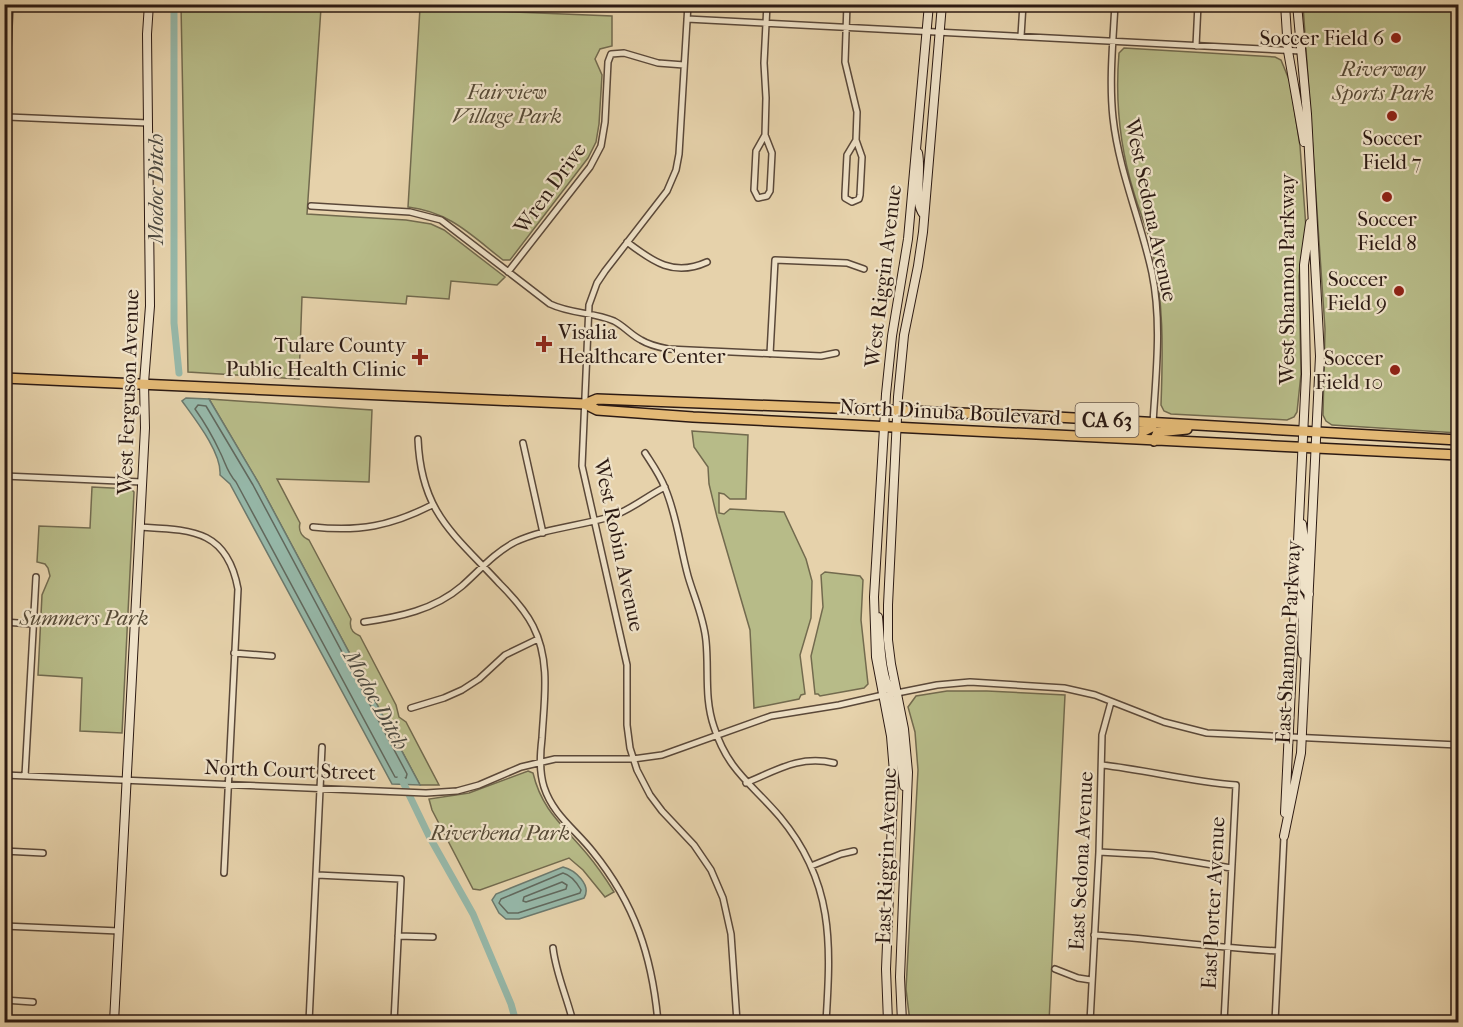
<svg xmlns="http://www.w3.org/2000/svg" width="1463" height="1027" viewBox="0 0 1463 1027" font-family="'IM FELL French Canon',serif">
<rect width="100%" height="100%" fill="#e6d2ab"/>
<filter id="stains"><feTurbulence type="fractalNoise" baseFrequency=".00333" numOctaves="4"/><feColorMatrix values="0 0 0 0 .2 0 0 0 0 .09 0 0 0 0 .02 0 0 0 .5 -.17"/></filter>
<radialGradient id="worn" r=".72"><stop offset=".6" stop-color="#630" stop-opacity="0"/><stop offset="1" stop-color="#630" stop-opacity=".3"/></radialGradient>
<path fill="#b7bb88" stroke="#726a4e" stroke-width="1.5" d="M300 5 321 8 307 214 406 220 431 224 444 230 505 277 497 285 451 281 449 299 407 296 406 304 302 297 299 379 188 372 181 5Z
M1303 5H1458V433L1332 425 1326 421 1323 415 1325 329Z
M420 8 612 16V46L600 49 595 59 602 75 599 124 596 142 588 158 510 260H503C471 235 450 212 408 207Z
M1124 48 1275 57 1281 60 1290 82 1300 146 1306 228 1299 276 1301 374 1297 412 1294 417 1287 420 1171 414 1164 411 1161 405C1163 351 1164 298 1151 245 1147 228 1139 211 1134 193 1120 148 1115 101 1119 53Z
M209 399 372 410 369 482 277 479 300 523C298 531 302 537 309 540L351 619C349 627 352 633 360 636L396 705 399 717 406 722 439 785H420L258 482Z
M692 431 748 435 746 499H730L724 494 719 493V513L724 514 730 509 784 512 806 559 812 581 811 618 800 655 805 694 801 695 799 699 754 708 750 630 717 517 709 484 708 467 694 447Z
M92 487 131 489 134 492 122 733 80 731 82 678 38 675 42 595 50 576 48 568 45 564 37 562 39 526 90 528Z
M825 572 860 576 863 580 861 620 868 684 864 688 820 696 818 694H815L811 656 823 607 821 575Z
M947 691H987L1065 695 1049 1022H910L906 989 918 770 915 732 908 707 916 696Z
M528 771 533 773C542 811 564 826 587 854 597 866 606 879 614 892L605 897 583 870 569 858 480 890 473 889 432 810 429 799 469 793Z"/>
<path fill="#96b8a9" stroke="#6c796d" stroke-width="1.5" d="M186 398 209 399 258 482 420 785 392 784 230 484 220 475C222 453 195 419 182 401Z
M563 867C575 870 592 885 584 898L519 919H506L499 913 492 900 496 894Z"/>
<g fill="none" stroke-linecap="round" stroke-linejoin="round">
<path stroke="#61695e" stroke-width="1.5" d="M198 405 206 406 253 485 407 774 406 778 395 777 236 482C227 472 226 464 220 452 213 437 205 423 195 409Z
M563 873C571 875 577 883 581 890L580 893 518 913H508L499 903 501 899Z
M562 882 567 885 566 889 526 902 523 901 524 897Z"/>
<path stroke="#96b8a9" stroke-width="7" d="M174 4V323L179 373
M401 778 429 836 473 914 511 1004 516 1022"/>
<g stroke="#5a4839" stroke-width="8">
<path id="street" d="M10 4 6 91 8 117 148 123
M688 4 679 154 676 170 667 191 605 271 597 283 589 305 582 466 627 665V725L630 748 637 770 650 795 662 811 694 845 711 870 723 898 731 934 737 1022
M847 4 845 62 857 112 856 140 847 155 845 194V198L852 202 859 199 860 195 862 157 856 140
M1115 4C1113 42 1109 81 1113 118 1119 172 1141 221 1152 273 1162 322 1156 373 1153 423
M687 19 1301 51
M1021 36 1023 4
M1196 46 1198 4
M765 135 772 153 770 191 767 196 758 198 754 190 756 151 765 135 766 98 764 63 767 4
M311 206 410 212 441 220 550 304C571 314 593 312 614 321 624 326 631 335 641 340 649 345 658 347 668 349L821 356 836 353
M627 242C653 262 674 277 707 262
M508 272 590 167 601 146 605 122 608 62 611 54 624 53 658 63 684 65
M770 354 775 260 847 263 864 269
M418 439C421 513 454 534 500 584 513 597 525 610 533 626 551 661 544 701 542 738 540 755 539 771 544 787 553 815 576 830 593 852 635 904 652 956 658 1022
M523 443 543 533
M645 453C652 464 660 475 665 488 677 516 680 547 688 576 694 597 704 618 706 641 709 670 704 698 714 727 728 771 752 784 780 817 834 882 831 943 826 1022
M4 476 142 482
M140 527C191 530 227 529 238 589L224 873
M313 527C359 532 391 526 432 505
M4 622 32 624
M364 622C399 617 434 610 462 586 479 571 494 553 515 542 545 528 581 526 613 516 632 509 647 496 665 487
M234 653 272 656
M897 693 937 685 970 682 1064 688 1095 695 1164 722 1207 733 1458 745
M411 708 444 698 462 690 479 679 505 655 538 639
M1102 765C1147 770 1191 782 1236 785L1224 1022
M4 775 426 793 457 791 479 785 521 767 555 759H633L662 755 771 716 839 705 883 695
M25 776 36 577
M746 783C777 770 800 755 834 763
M4 851 43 853
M1099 852 1153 855 1231 868
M811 866 841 854 854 851
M317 875 401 879 394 1022
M4 926 119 931
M1094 935C1156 939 1217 948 1278 951
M398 936 433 937
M553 948C556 974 567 997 573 1022
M1055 969 1078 978 1091 980
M4 1000 33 1002
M394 1020 455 1022
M309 1022 322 747
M1090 1022 1099 852 1102 735 1111 702
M1275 1022 1284 836"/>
</g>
<g stroke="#2c1a13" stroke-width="10">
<path id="secondary" d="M1285 4 1288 51 1304 142
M918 153C922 172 913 203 924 215
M1302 524 1305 547 1304 588 1309 594
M1295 593C1308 601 1300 638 1303 654
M878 617C880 634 880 681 892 692L897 693
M883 695 891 700 897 728 904 786
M1285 813 1306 374 1304 265 1310 223
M1284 836 1301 753 1320 356 1307 114 1297 4
M114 1022 145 428 144 383 150 306 147 34 149 4
M888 1022 886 969 894 772 891 736 876 657 874 597 886 394 892 336 908 239 929 4
M902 1022 900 977 908 772 904 729 891 664 888 640V605L898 397 904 335 918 266 923 232 942 4"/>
</g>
<g stroke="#2c1a13" stroke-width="12">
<path id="primary" d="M4 378 585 404 597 399 1039 416 1458 440
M585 404 597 410 693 417 1458 455
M1087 434 1101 430 1144 431 1152 427 1153 423
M1154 441 1158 432 1187 429"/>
</g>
<use href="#street" stroke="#efe2c8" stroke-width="5"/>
<use href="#secondary" stroke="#efe2c8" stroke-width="8"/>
<use href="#primary" stroke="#e3b976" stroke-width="9"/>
</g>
<g fill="#8f2418" stroke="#efe2c8" stroke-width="2">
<circle cx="1396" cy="38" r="6"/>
<circle cx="1392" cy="116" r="6"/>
<circle cx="1387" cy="197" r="6"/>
<circle cx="1399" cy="291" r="6"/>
<path d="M541 335h6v6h6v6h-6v6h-6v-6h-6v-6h6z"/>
<path d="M417 348h6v6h6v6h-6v6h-6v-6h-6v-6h6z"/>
<circle cx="1395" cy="370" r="6"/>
</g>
<g text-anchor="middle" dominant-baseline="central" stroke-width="4.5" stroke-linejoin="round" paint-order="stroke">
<rect fill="#efe2c8" stroke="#665649" stroke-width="1.5" x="1075.5" y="403" width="63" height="34" rx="4.5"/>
<g font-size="20" font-weight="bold" fill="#2c1a13">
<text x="1107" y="420">CA 63</text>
</g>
<g font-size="21" fill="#2c1a13" stroke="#efe2c8" text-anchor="end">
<text x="1384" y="38">Soccer Field 6</text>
<text x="1392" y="138" text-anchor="middle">Soccer<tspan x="1392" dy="24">Field 7</tspan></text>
<text x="1387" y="219" text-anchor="middle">Soccer<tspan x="1387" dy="24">Field 8</tspan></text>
<text x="1387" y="279">Soccer<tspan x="1387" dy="24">Field 9</tspan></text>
<text x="558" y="332" text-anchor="start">Visalia<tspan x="558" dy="24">Healthcare Center</tspan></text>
<text x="406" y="345">Tulare County<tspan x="406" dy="24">Public Health Clinic</tspan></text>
<text x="1383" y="358">Soccer<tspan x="1383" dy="24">Field 10</tspan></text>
</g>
<g font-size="21" font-style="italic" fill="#564a36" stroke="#efe2c8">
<text x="1383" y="69">Riverway<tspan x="1383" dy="24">Sports Park</tspan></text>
<text x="507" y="92">Fairview<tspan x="507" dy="24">Village Park</tspan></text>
<text x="84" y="618">Summers Park</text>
<text x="500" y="833">Riverbend Park</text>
</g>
<g font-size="21" fill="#2c1a13" stroke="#efe2c8">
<text transform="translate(550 188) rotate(-54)">Wren Drive</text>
<text transform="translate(1151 210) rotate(78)">West Sedona Avenue</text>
<text transform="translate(883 276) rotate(-83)">West Riggin Avenue</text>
<text transform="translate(1287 279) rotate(-90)">West Shannon Parkway</text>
<text transform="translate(128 392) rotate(-88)">West Ferguson Avenue</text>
<text transform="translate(950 412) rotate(3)">North Dinuba Boulevard</text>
<text transform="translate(619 545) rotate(78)">West Robin Avenue</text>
<text transform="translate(1288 642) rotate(-87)">East Shannon Parkway</text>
<text transform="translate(290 770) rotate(2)">North Court Street</text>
<text transform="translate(886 856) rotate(-88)">East Riggin Avenue</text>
<text transform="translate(1081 861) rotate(-87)">East Sedona Avenue</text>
<text transform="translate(1213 903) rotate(-87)">East Porter Avenue</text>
</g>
<g font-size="22" font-style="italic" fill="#4c4940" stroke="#efe2c8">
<text transform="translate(156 189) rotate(-90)">Modoc Ditch</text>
<text transform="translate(376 700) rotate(61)">Modoc Ditch</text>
</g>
</g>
<rect width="1463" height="1027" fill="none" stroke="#e6d2ab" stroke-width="24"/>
<rect x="6" y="6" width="1451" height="1015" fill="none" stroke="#2c1a13" stroke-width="3"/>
<rect x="12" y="12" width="1439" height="1003" fill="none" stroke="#2c1a13" stroke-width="1.5"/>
<rect width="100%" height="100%" filter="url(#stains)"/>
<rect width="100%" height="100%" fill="url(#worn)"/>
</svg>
